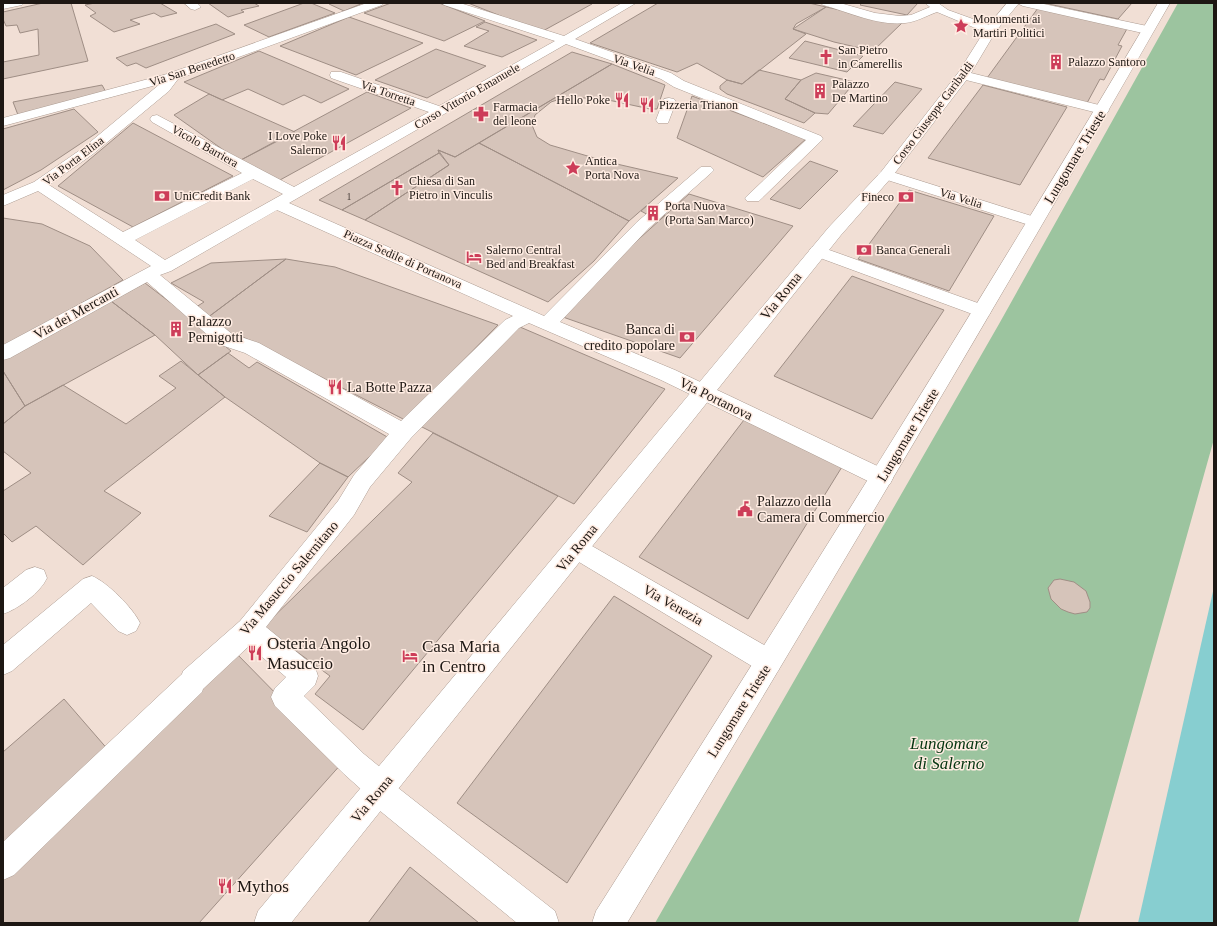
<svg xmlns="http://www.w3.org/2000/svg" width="1217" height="926" viewBox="0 0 1217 926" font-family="Georgia,serif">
<rect width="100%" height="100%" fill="#f1dfd5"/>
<path fill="#9cc49f" d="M1178 3H1214V439L1078 923H655L999 324Z"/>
<path fill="#87ced0" d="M1214 587V923H1138Z"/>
<path fill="#d6c4ba" stroke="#9f8e85" d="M43 3H71L88 61 3 79V62L39 55 38 29 20 33 17 25 6 26 3 19V12Z
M95 3H160L177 13 161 17 154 13 130 20 140 24 114 32 90 16 96 13 85 5Z
M208 3H254L259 6 241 10 244 12 228 17Z
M304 3H311L335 13 269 37 244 25Z
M330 3H363L344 11 329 4Z
M391 3H439L485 21 444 41 364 13Z
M468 3H591L592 4 541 32Z
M658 3H809L826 7 796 24 793 29 806 34 742 84 727 80 697 63 677 72 590 43Z
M862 3H918L907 15 860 5Z
M1044 3H1132L1118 19Z
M826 7 902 23 873 51 834 42 793 29Z
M1038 8 1128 27 1118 45 1122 46 1104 80 1100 79 1087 103 987 78Z
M349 17 423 43 356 75 280 46Z
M485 22 537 40 502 57 464 46 489 31 476 27Z
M216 24 235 34 146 68 136 63 127 66 116 58Z
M805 41 863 56 847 72 789 58Z
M436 49 486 66 427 98 375 80Z
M259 51 349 89 321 103 304 95 283 105 248 89 222 100 184 82Z
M572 52 612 64 455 157 438 150 439 153 342 210 319 200Z
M612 64 665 85 657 109H650L599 98H563L551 102 535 115 532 125 537 137 550 145 608 162 678 178 629 221 479 143Z
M759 70 801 80 785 99 815 113 804 123 727 94 720 89V86L727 80 742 84Z
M816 73 855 82 828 114 815 113 785 99 801 80Z
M895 82 922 89 883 134 853 126Z
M102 85 106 92 18 115 13 102Z
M983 85 1067 107 1020 185 928 158Z
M367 92 411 108 280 180 239 161Z
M209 94 295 132 239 161 174 115Z
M692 96 806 139 763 177 677 138Z
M74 109 98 132 41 170 3 190V129Z
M133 123 233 176 133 227 58 186Z
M479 143 629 221 594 261 548 302 365 220 449 165 438 150 455 157Z
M439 153 449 165 365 220 342 210Z
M810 161 838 171 800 209 770 199Z
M909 190 994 216 949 291 858 259Z
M689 194 793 226 680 358 560 316 641 237Z
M648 205 665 215 659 221 641 211Z
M3 218 42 224 90 246 123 280 3 347Z
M286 259 207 318 193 309 204 302 171 283 211 263Z
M286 259 335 267 498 325 405 420 243 337 237 340 207 318Z
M852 276 944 310 872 419 774 376Z
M145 283 197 323 231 351 198 375 155 335 111 301Z
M111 301 155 335 25 406 3 371V358Z
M520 327 665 389 574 504 420 426Z
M228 353 249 368 257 362 389 438 348 477 320 463 225 397 198 375Z
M181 361 225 397 104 491 141 513 83 565 36 526 12 542 3 533V491L31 473 3 451V424L25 406 63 385 126 424 176 388 159 376Z
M3 371 25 406 3 424Z
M747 416 845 462 748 619 639 557Z
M433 433 558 496 363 730 315 694 330 676 263 627 412 482 398 473Z
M320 463 348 477 307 532 269 516Z
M1060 579 1074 582 1086 591 1090 602V608L1087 612 1075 614 1068 612 1061 609 1051 599 1048 588 1054 580Z
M614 596 712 656 567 883 457 803Z
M234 651 343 762 199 923H3V872Z
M64 699 110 752 3 852V752Z
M410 867 479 923H368Z"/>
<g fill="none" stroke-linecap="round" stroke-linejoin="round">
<g stroke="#ad9c92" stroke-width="1">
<path id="minor" d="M3 3H24L22 5 3 9Z
M184 3H197L201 7 195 10 191 9Z
M367 3H384L382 5 178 79 169 91 93 154 49 185 123 232 242 173 152 122 150 119 152 116 157 115 294 187 429 112 331 78 330 75 331 72H341L439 106 555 41 444 5 442 3H460L564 36 622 3H636L575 39 671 73 684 81 821 136 823 139 759 201H747L745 198 806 140 674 87 661 79 566 44 289 203 544 316 637 222 701 167H711L714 170 711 173 649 228 560 322 675 370 890 472 893 478 890 484 882 487 874 484 661 380 529 323 519 328 411 438 370 487 354 515 266 627 315 667 318 676 315 685 304 696 364 754 392 777 397 787 555 911 559 923H517L368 801 363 791 344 774 275 706 271 697 275 688 286 677 249 646 203 689 202 692 14 875 3 880V842L182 674 183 671 240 621 338 501 354 475 389 434 245 353 218 344 147 282 10 358 3 360V345L151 266 38 191 3 206V195L34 182 83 148 160 84 3 126V118L167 74ZM253 179 283 194 165 260 135 240ZM277 210 513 316 505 320 401 421 259 343 232 334 160 275 171 271Z
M821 3H840L875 13 900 16 911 15 930 7 925 3H938L948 10 995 27 997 30 995 33H987L937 12C926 16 916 22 905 23 878 26 848 12 823 5Z
M1017 3H1039L1147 26 1153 30 1147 34 1023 6Z
M963 71 1107 107 1109 110 1107 113 1102 114 958 78 957 75Z
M669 98 674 99 676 102 668 123H658L656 120 664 99Z
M886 170 1041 219 1043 222 1041 225 1035 227 1029 225 881 178 878 175 881 172Z
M818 246 989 307 991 311 989 315 982 317 975 315 812 255 809 251 812 247Z
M577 539 585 542 778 653 782 662 778 671 769 675 760 671 569 556 565 549 569 542Z
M35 567 44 570 47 578C40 593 18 609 3 614V588L26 570Z
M92 576C107 582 133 608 140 623L136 631 127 635 118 631 91 603 12 671 3 675V645L83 579Z"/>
</g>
<g stroke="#ad9c92" stroke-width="1">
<path id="major" d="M1007 3H1019L996 31 968 78 891 178 841 235 291 923H254L258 911 829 227 881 172 958 73 987 27Z
M1158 3H1170C993 313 810 618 627 923H592L596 911C787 610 977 309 1158 3Z"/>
</g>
<use href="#minor" fill="#fff" fill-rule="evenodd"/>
<use href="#major" fill="#fff" fill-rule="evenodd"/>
</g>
<defs>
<g id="sight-bare" transform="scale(1.2)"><path d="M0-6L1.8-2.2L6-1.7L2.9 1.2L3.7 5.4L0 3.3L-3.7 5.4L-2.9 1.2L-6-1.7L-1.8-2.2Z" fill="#cd3d59" stroke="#ffece2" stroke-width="2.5" paint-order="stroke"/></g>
<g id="church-bare" transform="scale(1.2)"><path d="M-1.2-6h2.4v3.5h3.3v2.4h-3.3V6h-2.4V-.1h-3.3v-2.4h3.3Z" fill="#cd3d59" stroke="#ffece2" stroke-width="2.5" paint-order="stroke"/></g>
<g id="building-bare" transform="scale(1.2)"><path d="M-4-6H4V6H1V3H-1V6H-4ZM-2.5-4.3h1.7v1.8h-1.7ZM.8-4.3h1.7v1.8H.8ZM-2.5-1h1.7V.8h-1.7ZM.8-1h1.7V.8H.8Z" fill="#cd3d59" stroke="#ffece2" stroke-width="2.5" paint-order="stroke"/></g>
<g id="restaurant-bare" transform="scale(1.2)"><path d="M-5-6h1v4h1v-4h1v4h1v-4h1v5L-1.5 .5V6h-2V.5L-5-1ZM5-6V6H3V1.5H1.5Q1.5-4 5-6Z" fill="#cd3d59" stroke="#ffece2" stroke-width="2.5" paint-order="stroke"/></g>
<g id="pharmacy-bare" transform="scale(1.2)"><path d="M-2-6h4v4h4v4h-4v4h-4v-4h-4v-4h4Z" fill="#cd3d59" stroke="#ffece2" stroke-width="2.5" paint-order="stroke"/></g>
<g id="bank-bare" transform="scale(1.2)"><path d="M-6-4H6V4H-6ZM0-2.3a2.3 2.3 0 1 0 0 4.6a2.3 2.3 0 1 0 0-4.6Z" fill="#cd3d59" stroke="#ffece2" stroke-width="2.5" paint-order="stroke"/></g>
<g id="hotel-bare" transform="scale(1.2)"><path d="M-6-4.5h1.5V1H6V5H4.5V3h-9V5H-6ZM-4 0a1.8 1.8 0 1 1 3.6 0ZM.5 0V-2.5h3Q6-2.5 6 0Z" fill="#cd3d59" stroke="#ffece2" stroke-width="2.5" paint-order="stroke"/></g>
<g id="civic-bare" transform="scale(1.2)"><path d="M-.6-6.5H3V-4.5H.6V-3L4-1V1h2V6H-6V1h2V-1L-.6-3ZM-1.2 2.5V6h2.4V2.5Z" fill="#cd3d59" stroke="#ffece2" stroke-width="2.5" paint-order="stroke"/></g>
</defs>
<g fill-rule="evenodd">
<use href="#sight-bare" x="961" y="26"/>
<use href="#church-bare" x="826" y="57"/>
<use href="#building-bare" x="1056" y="62"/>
<use href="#building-bare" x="820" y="91"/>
<use href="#restaurant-bare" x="622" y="100"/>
<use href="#restaurant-bare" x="647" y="105"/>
<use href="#pharmacy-bare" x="481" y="114"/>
<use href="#restaurant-bare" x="339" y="143"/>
<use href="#sight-bare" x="573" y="168"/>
<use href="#church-bare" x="397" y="188"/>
<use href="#bank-bare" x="162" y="196"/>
<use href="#bank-bare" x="906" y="197"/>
<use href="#building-bare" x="653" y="213"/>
<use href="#bank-bare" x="864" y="250"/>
<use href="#hotel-bare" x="474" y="257"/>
<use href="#building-bare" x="176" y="329"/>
<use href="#bank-bare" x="687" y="337"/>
<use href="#restaurant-bare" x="335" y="387"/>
<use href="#civic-bare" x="745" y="509"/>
<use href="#restaurant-bare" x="255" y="653"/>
<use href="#hotel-bare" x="410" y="656"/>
<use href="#restaurant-bare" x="225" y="886"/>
</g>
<g text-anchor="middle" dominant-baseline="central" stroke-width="3" stroke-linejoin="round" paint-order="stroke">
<g font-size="10" fill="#4b423d">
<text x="349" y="196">1</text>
</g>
<g font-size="12" fill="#1d1713" stroke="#ffece2" text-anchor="start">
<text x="973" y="19">Monumenti ai<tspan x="973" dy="14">Martiri Politici</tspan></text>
<text x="838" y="50">San Pietro<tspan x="838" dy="14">in Camerellis</tspan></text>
<text x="1068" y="62">Palazzo Santoro</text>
<text x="832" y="84">Palazzo<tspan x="832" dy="14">De Martino</tspan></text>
<text x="610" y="100" text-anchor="end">Hello Poke</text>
<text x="659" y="105">Pizzeria Trianon</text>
<text x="493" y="107">Farmacia<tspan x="493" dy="14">del leone</tspan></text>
<text x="327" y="136" text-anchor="end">I Love Poke<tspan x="327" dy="14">Salerno</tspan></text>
<text x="585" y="161">Antica<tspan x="585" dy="14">Porta Nova</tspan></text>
<text x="409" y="181">Chiesa di San<tspan x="409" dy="14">Pietro in Vinculis</tspan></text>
<text x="174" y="196">UniCredit Bank</text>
<text x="894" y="197" text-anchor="end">Fineco</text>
<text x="665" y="206">Porta Nuova<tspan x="665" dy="14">(Porta San Marco)</tspan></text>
<text x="486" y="250">Salerno Central<tspan x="486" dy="14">Bed and Breakfast</tspan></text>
<text x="876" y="250">Banca Generali</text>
</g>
<g font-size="12" fill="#1d1713" stroke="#ffece2">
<text transform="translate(634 65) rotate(19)">Via Velia</text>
<text transform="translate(192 69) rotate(-18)">Via San Benedetto</text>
<text transform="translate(388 93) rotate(19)">Via Torretta</text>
<text transform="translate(467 96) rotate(-30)">Corso Vittorio Emanuele</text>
<text transform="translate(933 113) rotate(-53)">Corso Giuseppe Garibaldi</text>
<text transform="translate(205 146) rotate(29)">Vicolo Barriera</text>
<text transform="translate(73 161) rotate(-37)">Via Porta Elina</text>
<text transform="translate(961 198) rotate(17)">Via Velia</text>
<text transform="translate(403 259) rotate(24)">Piazza Sedile di Portanova</text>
</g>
<g font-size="14" fill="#1d1713" stroke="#ffece2">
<text transform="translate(1075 157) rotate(-59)">Lungomare Trieste</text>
<text transform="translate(781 296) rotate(-51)">Via Roma</text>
<text transform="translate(76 313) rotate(-29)">Via dei Mercanti</text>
<text transform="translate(716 399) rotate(26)">Via Portanova</text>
<text transform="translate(908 435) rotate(-59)">Lungomare Trieste</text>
<text transform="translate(577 548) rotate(-51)">Via Roma</text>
<text transform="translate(289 578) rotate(-50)">Via Masuccio Salernitano</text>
<text transform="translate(673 605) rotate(30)">Via Venezia</text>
<text transform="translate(739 711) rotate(-58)">Lungomare Trieste</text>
<text transform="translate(372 799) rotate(-50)">Via Roma</text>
</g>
<g font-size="14" fill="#1d1713" stroke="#ffece2" text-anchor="start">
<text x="188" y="321">Palazzo<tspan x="188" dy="16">Pernigotti</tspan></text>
<text x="675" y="329" text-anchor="end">Banca di<tspan x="675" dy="16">credito popolare</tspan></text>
<text x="347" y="387">La Botte Pazza</text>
<text x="757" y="501">Palazzo della<tspan x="757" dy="16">Camera di Commercio</tspan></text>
</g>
<g font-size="17" fill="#1d1713" stroke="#ffece2" text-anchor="start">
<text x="267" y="643">Osteria Angolo<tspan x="267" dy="20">Masuccio</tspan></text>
<text x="422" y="646">Casa Maria<tspan x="422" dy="20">in Centro</tspan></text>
<text x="237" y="886">Mythos</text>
</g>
<g font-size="17" font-style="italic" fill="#043510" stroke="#ffece2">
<text x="949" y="743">Lungomare<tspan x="949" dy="20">di Salerno</tspan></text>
</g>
</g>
<rect width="1217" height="926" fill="none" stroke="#1d1713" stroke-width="8"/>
</svg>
